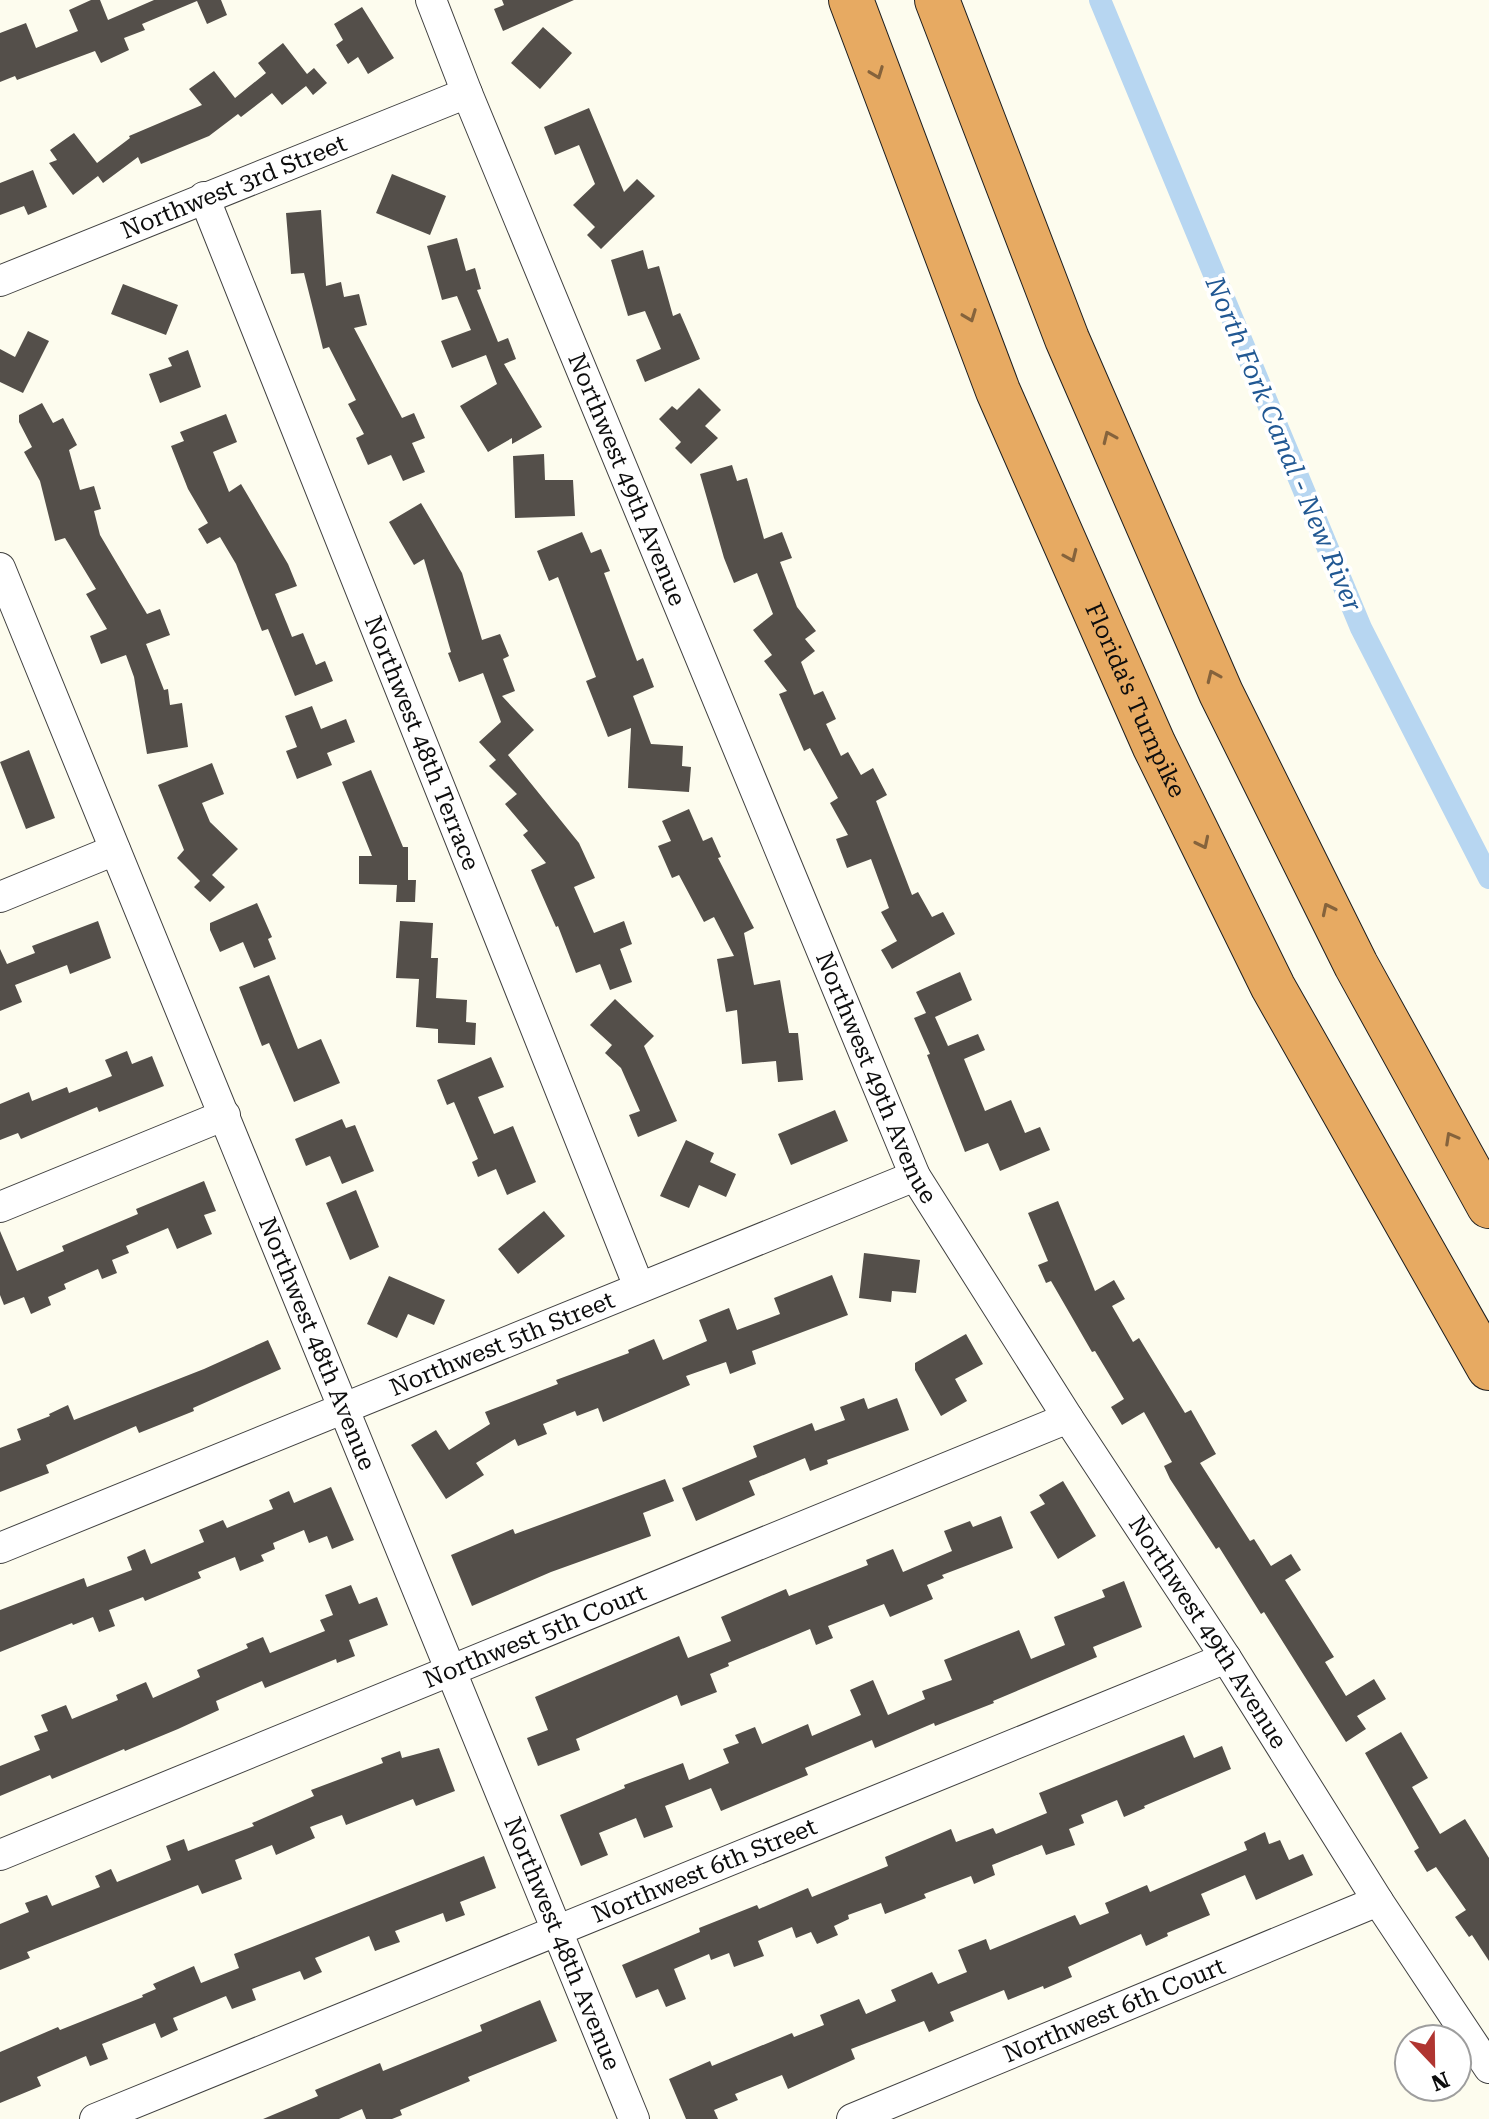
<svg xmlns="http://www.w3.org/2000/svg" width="1489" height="2119" viewBox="0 0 1489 2119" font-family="'Roboto Serif',serif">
<rect width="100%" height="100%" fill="#fdfcee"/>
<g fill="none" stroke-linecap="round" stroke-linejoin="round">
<path stroke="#b7d6f1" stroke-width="22" d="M1100 0 1361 628 1489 878"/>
</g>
<path fill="#544f4a" d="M91 0H100L108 20 154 0H221L227 15 207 24 197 1 142 24 145 30 124 38 129 50 101 63 95 51 17 80 15 76 0 82V33L26 23 36 48 78 31 69 10Z
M502 0H574L503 31 494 9 504 5Z
M362 7 394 58 368 74 358 57 348 64 336 45 343 40 334 24Z
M543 27 572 53 540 89 511 63Z
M283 43 307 74 314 68 327 83 313 95 306 86 282 105 272 93 241 117 238 114 209 136 141 164 138 157 103 183 98 176 73 195 49 163 57 160 50 150 74 133 97 163 130 138 129 136 202 105 189 89 214 71 235 98 266 73 258 63Z
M589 108 624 192 637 179 655 196 601 249 587 235 595 227 573 205 595 184 579 145 555 155 544 127Z
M33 170 47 207 28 215 24 206 0 215V183Z
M392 174 446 196 430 235 376 213Z
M321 210 326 286 341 282 344 297 359 294 367 325 354 328 402 418 414 413 425 438 412 443 425 472 403 481 391 455 368 465 356 438 364 434 348 404 356 400 329 347 323 349 304 273 291 274 286 213Z
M457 238 466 271 475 268 481 289 477 290 498 342 508 338 516 359 504 364 542 427 512 444V438L488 452 460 406 497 384 486 355 452 368 441 341 471 330 457 296 442 300 427 246Z
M643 250 648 269 659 266 673 316 680 313 700 359 645 382 636 360 661 349 645 311 628 316 611 260Z
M123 284 178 305 166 335 111 314Z
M28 331 49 341 23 393 0 382V349L15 357Z
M188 350 201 387 160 403 149 374 172 366 168 358Z
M699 388 721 410 705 426 718 438 691 464 675 448 681 442 659 419 672 406 677 410Z
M42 403 53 423 63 418 77 445 69 450 80 490 94 486 101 509 94 511 100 535 147 614 160 609 170 635 146 644 164 690 168 689 170 705 182 703 188 747 147 754 134 677 126 655 101 664 90 636 107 629 86 594 96 589 65 538 55 541 40 481 24 452 32 447 19 422V415Z
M226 414 237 442 213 452 229 492 241 484 288 564 297 586 275 594 292 637 303 633 316 665 325 661 333 681 295 696 268 629 262 631 236 564 220 537 207 544 198 529 208 523 188 489 171 446 184 441 180 432Z
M544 454 545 480H573L575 516 515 518 513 456Z
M732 465 737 481 747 478 764 539 782 532 792 558 780 562 797 607 816 631 805 639 815 651 801 662 814 695 823 691 836 719 826 724 841 756 848 752 861 775 873 768 887 795 876 801 912 895 918 892 932 917 943 912 955 934 892 969 881 950 897 941 881 912 889 908 871 859 847 868 836 839 848 835 830 803 838 798 810 748 804 751 779 694 787 691 764 661 772 655 753 630 773 614 757 573 734 583 724 558 700 474Z
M421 503 462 573 482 640 500 634 509 656 503 659 515 691 502 696 534 730 508 755 579 843 595 878 574 887 594 933 624 921 632 944 620 949 632 982 610 990 600 964 576 973 558 926 556 927 531 870 546 863 523 835 528 831 505 804 517 794 489 766 496 760 479 742 501 722 483 673 459 682 448 653 451 652 424 559 414 565 389 522Z
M582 532 591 553 601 549 610 571 604 573 637 661 643 658 654 687 633 696 651 744 683 746 682 766 691 767 689 792 628 788 631 728 608 737 586 681 596 677 558 577 549 581 537 551Z
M312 706 321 729 346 719 355 742 327 753 332 765 297 779 286 751 297 747 285 716Z
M29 750 55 818 26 829 0 762Z
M212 763 224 794 202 803 210 822 238 849 212 875 225 887 210 902 194 887 200 881 177 858 184 850 158 785Z
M371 770 403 847H408V880H416L415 902H396L397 885 359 884V856H372L342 782Z
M689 809 703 841 712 837 721 857 718 858 754 928 744 933 754 985 780 980 789 1033H798L803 1080 778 1082 776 1061 742 1064 737 1010 726 1012 717 959 734 956 714 917 704 922 679 875 672 878 658 846 671 841 662 821Z
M257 903 272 937 268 939 276 959 254 968 243 942 220 952 210 930V923Z
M98 921 111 958 70 974 67 965 15 985 22 1002 0 1011V949L7 964 35 953 32 946Z
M400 921 433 923 431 958H438L436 998 467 1000 466 1022 476 1023 475 1045 438 1043V1029L416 1027 419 979 396 978Z
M960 972 972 1000 935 1017 948 1046 978 1034 985 1050 964 1059 985 1111 1011 1100 1025 1133 1040 1127 1050 1150 1000 1171 988 1143 965 1152 927 1055 930 1054 914 1018 926 1013 916 992Z
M269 975 298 1049 321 1039 340 1083 294 1102 269 1043 262 1046 239 987Z
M615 999 654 1036 644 1046 677 1121 638 1137 629 1115 640 1111 621 1068 605 1053 612 1045 590 1025Z
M127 1051 132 1064 152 1056 164 1086 99 1112 97 1107 21 1139 18 1133 0 1140V1104L29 1092 32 1101 67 1087 69 1093 112 1076 105 1060Z
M491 1057 504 1087 478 1097 494 1134 513 1126 536 1182 507 1195 496 1169 478 1177 472 1162 478 1159 454 1102 447 1105 437 1080Z
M835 1110 848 1141 791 1165 778 1134Z
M342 1119 346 1128 355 1125 374 1171 342 1184 330 1156 306 1166 295 1139Z
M686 1140 714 1153 710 1162 736 1174 726 1197 699 1185 689 1208 660 1196Z
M204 1181 216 1211 204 1215 212 1234 177 1249 168 1228 126 1246 129 1253 112 1260 117 1273 102 1279 98 1269 64 1284 66 1289 48 1297 51 1305 31 1314 24 1297 4 1305 0 1295V1231L17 1271 64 1251 62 1246 138 1214 136 1209Z
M356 1190 379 1247 350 1260 326 1203Z
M1058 1201 1095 1291 1114 1280 1125 1299 1112 1306 1133 1342 1139 1338 1185 1413 1191 1410 1216 1454 1200 1463 1250 1541 1254 1539 1271 1566 1291 1554 1301 1570 1285 1580 1334 1657 1325 1662 1346 1696 1374 1679 1386 1699 1357 1716 1366 1729 1346 1742 1264 1612 1261 1614 1219 1547 1216 1549 1170 1479 1164 1466 1172 1462 1144 1412 1122 1425 1111 1407 1124 1399 1095 1351 1092 1352 1051 1281 1046 1283 1038 1265 1048 1261 1028 1213Z
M544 1211 565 1236 518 1274 498 1249Z
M864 1253 920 1260 916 1293 892 1291 891 1302 859 1298Z
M832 1275 848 1315 752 1351 756 1364 730 1374 726 1362 686 1376 690 1385 603 1422 598 1408 577 1416 575 1411 543 1424 547 1434 518 1446 515 1439 476 1463 484 1475 446 1499 411 1445 436 1430 449 1450 490 1424 485 1412 558 1384 556 1380 629 1353 628 1350 654 1339 663 1360 707 1341 699 1320 729 1308 737 1330 780 1314 774 1298Z
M389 1276 445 1300 434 1325 408 1314 397 1338 367 1324Z
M966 1334 983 1364 955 1379 967 1401 941 1416 915 1370V1363Z
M268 1340 281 1369 193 1408 194 1411 139 1433 136 1426 46 1465 49 1473 0 1492V1448L21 1440 17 1429 50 1416 49 1414 68 1405 74 1420 204 1369Z
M864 1398 868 1409 897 1398 909 1430 827 1460 828 1464 810 1471 805 1458 749 1481 755 1495 696 1521 682 1488 757 1457 753 1446 812 1423 815 1431 845 1420 840 1407Z
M665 1479 674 1501 643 1513 651 1536 551 1572 472 1606 451 1555 513 1529 515 1534Z
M1063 1481 1096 1536 1058 1559 1030 1512 1045 1504 1039 1495Z
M331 1487 354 1540 332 1549 327 1536 309 1543 304 1530 273 1543 275 1549 261 1555 264 1561 240 1571 235 1557 198 1572 201 1578 145 1601 143 1597 109 1610 115 1626 99 1632 93 1617 73 1625 72 1623 0 1652V1610L84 1578 87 1587 132 1570 127 1557 145 1549 151 1564 204 1542 199 1530 223 1520 227 1528 273 1509 269 1500 289 1491 294 1503Z
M1001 1516 1013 1548 942 1575 944 1578 927 1585 933 1599 890 1617 884 1604 828 1626 833 1638 816 1645 810 1629 728 1663 729 1666 710 1674 717 1692 681 1706 677 1695 576 1739 580 1750 538 1766 527 1738 548 1730 535 1697 679 1636 688 1658 731 1641 721 1617 786 1589 789 1596 868 1565 866 1560 893 1549 903 1572 952 1551 944 1531 970 1521 973 1527Z
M1124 1581 1142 1627 1093 1647 1097 1657 993 1701 994 1703 935 1726 934 1723 875 1748 872 1740 805 1768 808 1775 721 1811 711 1788 665 1806 673 1827 644 1838 636 1818 599 1833 608 1855 581 1866 560 1815 625 1788 624 1785 683 1763 689 1780 729 1763 723 1749 739 1743 735 1735 755 1727 762 1744 808 1724 812 1736 861 1715 850 1690 873 1680 888 1715 925 1699 922 1691 952 1680 944 1660 1019 1630 1031 1659 1065 1645 1054 1617 1105 1597 1102 1590Z
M351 1585 359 1604 377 1597 388 1625 349 1640 355 1656 337 1663 336 1659 265 1688 262 1681 216 1701 219 1710 178 1729 125 1751 124 1749 52 1779 50 1775 0 1796V1766L40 1750 34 1736 48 1731 41 1715 66 1705 72 1719 118 1700 116 1695 146 1682 153 1698 200 1677 197 1670 248 1648 246 1644 263 1637 270 1653 325 1631 320 1620 333 1615 325 1595Z
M1401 1732 1428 1778 1412 1787 1440 1834 1465 1819 1489 1858V1961L1472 1935 1469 1937 1455 1917 1466 1910 1436 1867 1427 1872 1414 1851 1419 1848 1365 1753Z
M1184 1735 1194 1758 1222 1746 1231 1769 1144 1806 1145 1808 1124 1817 1117 1800 1081 1815 1084 1823 1069 1829 1075 1845 1046 1855 1042 1845 992 1865 995 1875 974 1884 971 1876 924 1894 926 1898 885 1914 881 1903 848 1915 849 1919 834 1926 838 1935 817 1944 811 1932 796 1938 792 1927 758 1941 764 1956 734 1967 729 1953 711 1960 709 1954 674 1969 686 1999 666 2007 658 1989 636 1998 622 1965 700 1932 699 1928 757 1905 759 1909 808 1888 812 1897 888 1866 885 1857 951 1829 956 1842 993 1828 996 1834 1047 1813 1039 1793Z
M439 1748 455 1791 416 1806 413 1799 346 1825 342 1815 310 1827 315 1838 276 1855 272 1845 235 1860 242 1879 202 1894 198 1885 27 1952 30 1958 0 1970V1924L29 1912 25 1903 47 1895 52 1906 100 1887 95 1876 111 1869 117 1882 171 1860 166 1846 184 1839 188 1851 254 1826 252 1823 314 1796 311 1790 383 1763 381 1758 400 1751 402 1758Z
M1265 1832 1269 1844 1280 1840 1289 1860 1303 1854 1313 1875 1256 1900 1245 1875 1201 1894 1210 1915 1167 1933 1168 1936 1146 1946 1141 1934 1068 1967 1072 1977 1044 1989 1043 1986 1008 2000 1004 1990 950 2012 954 2021 929 2032 924 2021 851 2049 855 2059 788 2089 782 2075 735 2094 738 2100 714 2110 718 2119H686L669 2079 710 2061 712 2066 792 2033 794 2037 824 2025 820 2015 859 1999 866 2014 896 2001 891 1990 932 1972 938 1984 967 1972 958 1950 986 1939 990 1950 1075 1915 1080 1925 1109 1913 1105 1903 1147 1885 1150 1892 1247 1850 1244 1842Z
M484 1856 496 1888 460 1902 465 1915 446 1922 443 1913 395 1931 400 1942 375 1951 369 1936 315 1958 322 1972 304 1980 300 1971 252 1989 256 2000 232 2009 226 1996 173 2018 178 2030 161 2038 155 2023 102 2044 108 2059 90 2066 86 2056 37 2077 41 2086 0 2103V2052L58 2027 60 2030 143 1997 142 1995 156 1989 153 1984 194 1966 201 1983 239 1968 234 1954Z
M540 2000 557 2041 468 2077 470 2081 400 2110 402 2115 392 2119H366L362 2109 339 2119H263L318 2096 315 2090 380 2063 383 2071 482 2031 480 2025Z"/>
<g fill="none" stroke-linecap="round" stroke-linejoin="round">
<g stroke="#404040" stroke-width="32">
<g id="minor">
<path id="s1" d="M431 0 467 93 915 1176 1068 1418 1226 1658 1378 1901 1489 2068"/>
<path id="s2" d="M204 197 639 1287"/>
<path id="s3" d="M0 281 467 93"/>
<path id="s4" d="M0 568 634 2119"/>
<path d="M0 897 115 850"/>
<path d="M0 1207 225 1115"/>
<path id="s5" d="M0 1548 915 1176"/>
<path id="s6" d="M0 1855 1068 1418"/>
<path id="s7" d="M95 2119 1226 1658"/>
<path id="s8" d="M852 2119 1378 1901"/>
</g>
</g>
<g stroke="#1e1e1e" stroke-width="46">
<g id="highway">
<path id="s9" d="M851 0 998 391 1154 745 1273 987 1489 1368"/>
<path d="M937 0 1067 339 1221 693 1356 965 1489 1206"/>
</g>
</g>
<use href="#minor" stroke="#fff" stroke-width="30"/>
<use href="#highway" stroke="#e7aa62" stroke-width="44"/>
</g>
<defs><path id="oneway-chevron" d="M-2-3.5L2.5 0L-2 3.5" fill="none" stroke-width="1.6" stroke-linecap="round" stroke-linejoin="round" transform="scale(2)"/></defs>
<g stroke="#85633c">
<use href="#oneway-chevron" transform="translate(877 73) rotate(69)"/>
<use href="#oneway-chevron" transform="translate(970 316) rotate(69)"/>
<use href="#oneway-chevron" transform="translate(1109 437) rotate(-114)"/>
<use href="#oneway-chevron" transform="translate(1071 556) rotate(66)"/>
<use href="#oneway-chevron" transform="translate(1213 676) rotate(-114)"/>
<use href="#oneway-chevron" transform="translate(1203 843) rotate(64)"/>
<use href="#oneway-chevron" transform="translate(1328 909) rotate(-116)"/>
<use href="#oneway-chevron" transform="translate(1451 1138) rotate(-119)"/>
</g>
<g text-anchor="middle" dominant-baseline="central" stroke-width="8" stroke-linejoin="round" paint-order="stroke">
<g font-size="24" fill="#0d0d0d" stroke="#fff">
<text stroke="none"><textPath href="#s3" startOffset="252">Northwest 3rd Street</textPath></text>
<text stroke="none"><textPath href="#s1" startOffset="518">Northwest 49th Avenue</textPath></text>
<text stroke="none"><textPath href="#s9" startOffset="756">Florida's Turnpike</textPath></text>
<text stroke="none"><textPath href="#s2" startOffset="588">Northwest 48th Terrace</textPath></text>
<text stroke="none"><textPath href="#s1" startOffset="1166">Northwest 49th Avenue</textPath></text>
<text stroke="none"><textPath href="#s4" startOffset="838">Northwest 48th Avenue</textPath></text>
<text stroke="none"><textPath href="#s5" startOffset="542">Northwest 5th Street</textPath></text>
<text stroke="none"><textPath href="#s1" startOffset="1814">Northwest 49th Avenue</textPath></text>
<text stroke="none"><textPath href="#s6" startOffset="578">Northwest 5th Court</textPath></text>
<text stroke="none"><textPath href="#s7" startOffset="658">Northwest 6th Street</textPath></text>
<text stroke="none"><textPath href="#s4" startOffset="1486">Northwest 48th Avenue</textPath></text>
<text stroke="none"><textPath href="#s8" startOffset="284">Northwest 6th Court</textPath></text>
</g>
<g font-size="26" font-style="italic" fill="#215893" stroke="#fff">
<text transform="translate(1284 444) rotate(67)">North Fork Canal - New River</text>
</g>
</g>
<g transform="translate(1433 2063) rotate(158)"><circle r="38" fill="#ffffff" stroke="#9e9e9e" stroke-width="2"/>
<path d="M0-6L14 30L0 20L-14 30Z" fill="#b03531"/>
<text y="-12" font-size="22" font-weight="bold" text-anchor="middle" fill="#0d0d0d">N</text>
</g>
</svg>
